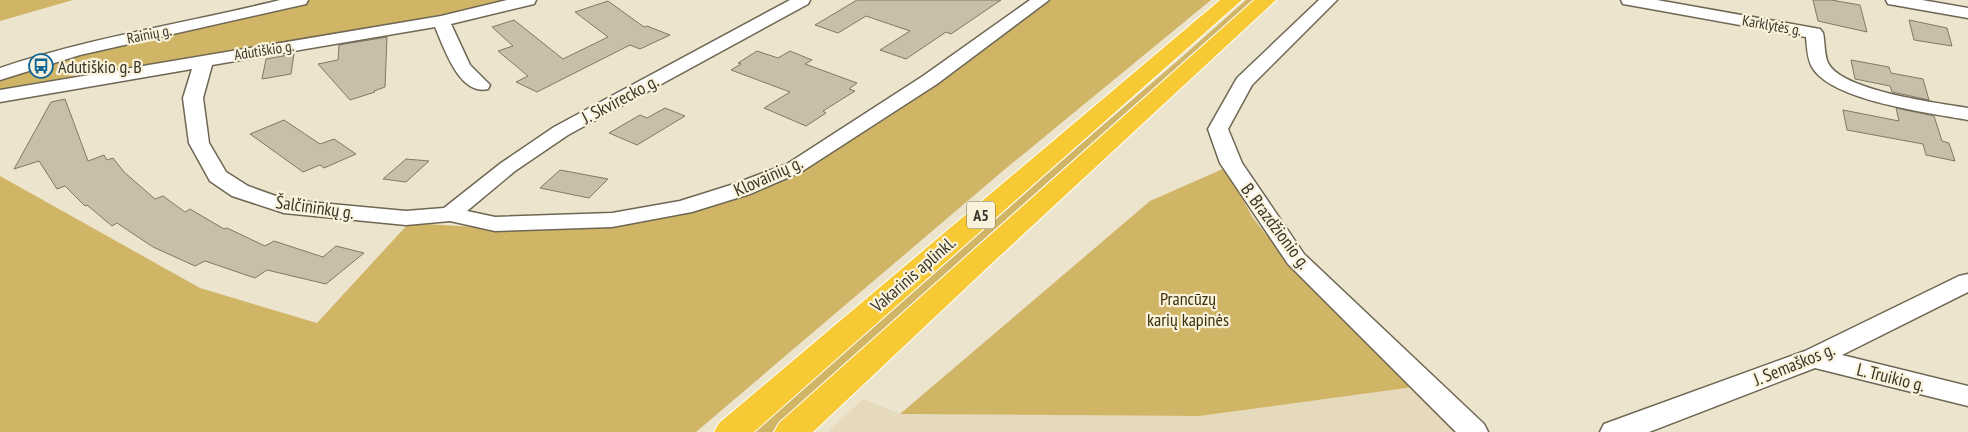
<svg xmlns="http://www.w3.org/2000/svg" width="1968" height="432" viewBox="0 0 1968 432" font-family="'PT Sans Narrow',sans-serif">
<rect width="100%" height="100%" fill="#ede4ce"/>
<path fill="#e5dabc" d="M1414 387 1457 432H828L863 399 900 414 1199 416Z"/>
<path fill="#d1b567" d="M0 0H73L0 21Z
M308 0H514L442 17 118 70H100L91 68 64 80 0 91V77L42 62 236 19Z
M1048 0H1211L1004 170 696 432H0V176L200 288 317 323 409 223 544 231 613 224 794 172Z
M1246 0H1256L1190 61 994 231 772 432H754L987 225 1182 57Z
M1225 168 1253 218 1293 269 1414 387 1199 416 900 414 1150 201Z"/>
<path fill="#c7bfa9" stroke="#807965" d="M857 0H1001L951 34 946 32 906 59 880 50 910 31 866 16 838 33 815 25Z
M1813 0H1831L1860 5 1867 32 1818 21Z
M608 1 644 27 647 26 670 35 640 49 630 45 537 92 516 82 528 76 498 51 513 46 492 27 514 20 563 59 608 37 575 12Z
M1909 20 1947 28 1952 46 1914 40Z
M387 37 385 87 374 91 375 92 350 100 318 64 338 60 339 45Z
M757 51 778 58 790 51 812 60 805 64 857 83 849 89 855 91 823 111 826 113 806 126 764 108 790 92 731 70 741 64 738 63Z
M294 54 291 74 262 79 266 59Z
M1851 60 1889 67 1891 73 1923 79 1929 100 1892 92 1890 86 1855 79Z
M65 99 88 161 104 155 107 160 113 158 124 172 155 199 163 196 185 212 190 209 224 229 227 228 265 246 274 241 323 257 336 246 364 253 326 284 267 270 255 278 205 261 195 266 153 247 117 223 112 226 87 205 85 206 65 186 57 189 39 161 14 169 51 102Z
M665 108 685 116 637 145 609 133 640 115 647 118Z
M1896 108 1934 116 1942 141 1949 143 1955 161 1926 155 1923 144 1847 130 1843 110 1899 121Z
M284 120 320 144 334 139 356 154 324 168 320 165 303 172 250 134Z
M406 159 429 161 406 182 383 179Z
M560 170 608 179 589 198 540 188Z"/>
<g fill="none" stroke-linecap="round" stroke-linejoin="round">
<g stroke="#6e6753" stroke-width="3">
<path id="minor" d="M280 0H308L306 4 80 55 0 80V68C92 37 187 23 280 0Z
M507 0H536L534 4 451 24 470 65 490 85 488 89C459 96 444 47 435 27L212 65 203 98 209 143 226 172 248 186 287 200 406 211 444 208 501 163 554 127 790 0H810L808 4 568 135 515 171 467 211 495 217 612 213 680 201 734 184 787 164 923 76 1030 0H1049L937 84 801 172 750 194 692 212 612 227 495 231 450 221 406 225 284 213 232 196 210 181 189 143 183 98 192 69 0 102V90L441 16Z
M1319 0H1337L1252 85 1228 129 1242 163 1304 254 1484 424 1488 432H1456L1288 264 1220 163 1208 129 1237 78Z
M1621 0H1657L1820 29 1823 33C1825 42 1824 54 1828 63 1842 91 1938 103 1968 108V120C1931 113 1831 101 1812 67 1807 58 1807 46 1806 37L1629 5 1623 4Z
M1886 0H1922L1968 8V18L1894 5 1888 4Z
M1968 274V292L1842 355 1968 386V406L1815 368 1649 432H1600L1604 424 1805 351 1959 276Z"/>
</g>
<g stroke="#fff" stroke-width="2">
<path id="highway" d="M1220 0H1242L754 432H714L719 423Z
M1254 0H1276L988 267 813 432H774L779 423Z"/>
</g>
<use href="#minor" fill="#fff" fill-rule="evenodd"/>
<use href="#highway" fill="#f7ca35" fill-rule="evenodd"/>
</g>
<defs>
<g id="bus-ring" transform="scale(1.25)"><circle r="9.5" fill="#faf2db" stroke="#0d6696" stroke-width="1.5"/><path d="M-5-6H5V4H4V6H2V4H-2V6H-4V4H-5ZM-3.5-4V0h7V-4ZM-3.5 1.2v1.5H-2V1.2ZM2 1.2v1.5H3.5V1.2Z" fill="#0d6696"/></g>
</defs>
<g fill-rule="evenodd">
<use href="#bus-ring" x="41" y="66"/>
</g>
<g text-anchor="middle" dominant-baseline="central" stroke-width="4.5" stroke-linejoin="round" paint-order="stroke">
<g font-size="15" fill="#38352c" stroke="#faf2db">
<text transform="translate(1772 25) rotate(10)">Karklytės g.</text>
<text transform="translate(149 34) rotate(-11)">Rainių g.</text>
<text transform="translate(264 50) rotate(-9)">Adutiškio g.</text>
</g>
<rect fill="#faf2db" stroke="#726e60" stroke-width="1" x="967" y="201.5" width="28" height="27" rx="4"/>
<g font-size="16" font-weight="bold" fill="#38352c">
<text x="981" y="215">A5</text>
</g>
<g font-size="18" fill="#38352c" stroke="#faf2db" text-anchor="start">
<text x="58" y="66">Adutiškio g. B</text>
</g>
<g font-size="18" fill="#38352c" stroke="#faf2db">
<text transform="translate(620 99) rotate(-28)">J. Skvirecko g.</text>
<text transform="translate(768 176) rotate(-24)">Klovainių g.</text>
<text transform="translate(315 207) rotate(8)">Šalčininkų g.</text>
<text transform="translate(1276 226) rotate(53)">B. Brazdžionio g.</text>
<text transform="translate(913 274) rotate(-41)">Vakarinis aplinkl.</text>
<text transform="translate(1794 364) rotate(-22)">J. Semaškos g.</text>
<text transform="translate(1891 377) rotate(14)">L. Truikio g.</text>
</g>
<g font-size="18" fill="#3d310d" stroke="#faf2db">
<text x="1188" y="298">Prancūzų<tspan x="1188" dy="21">karių kapinės</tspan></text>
</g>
</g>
</svg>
